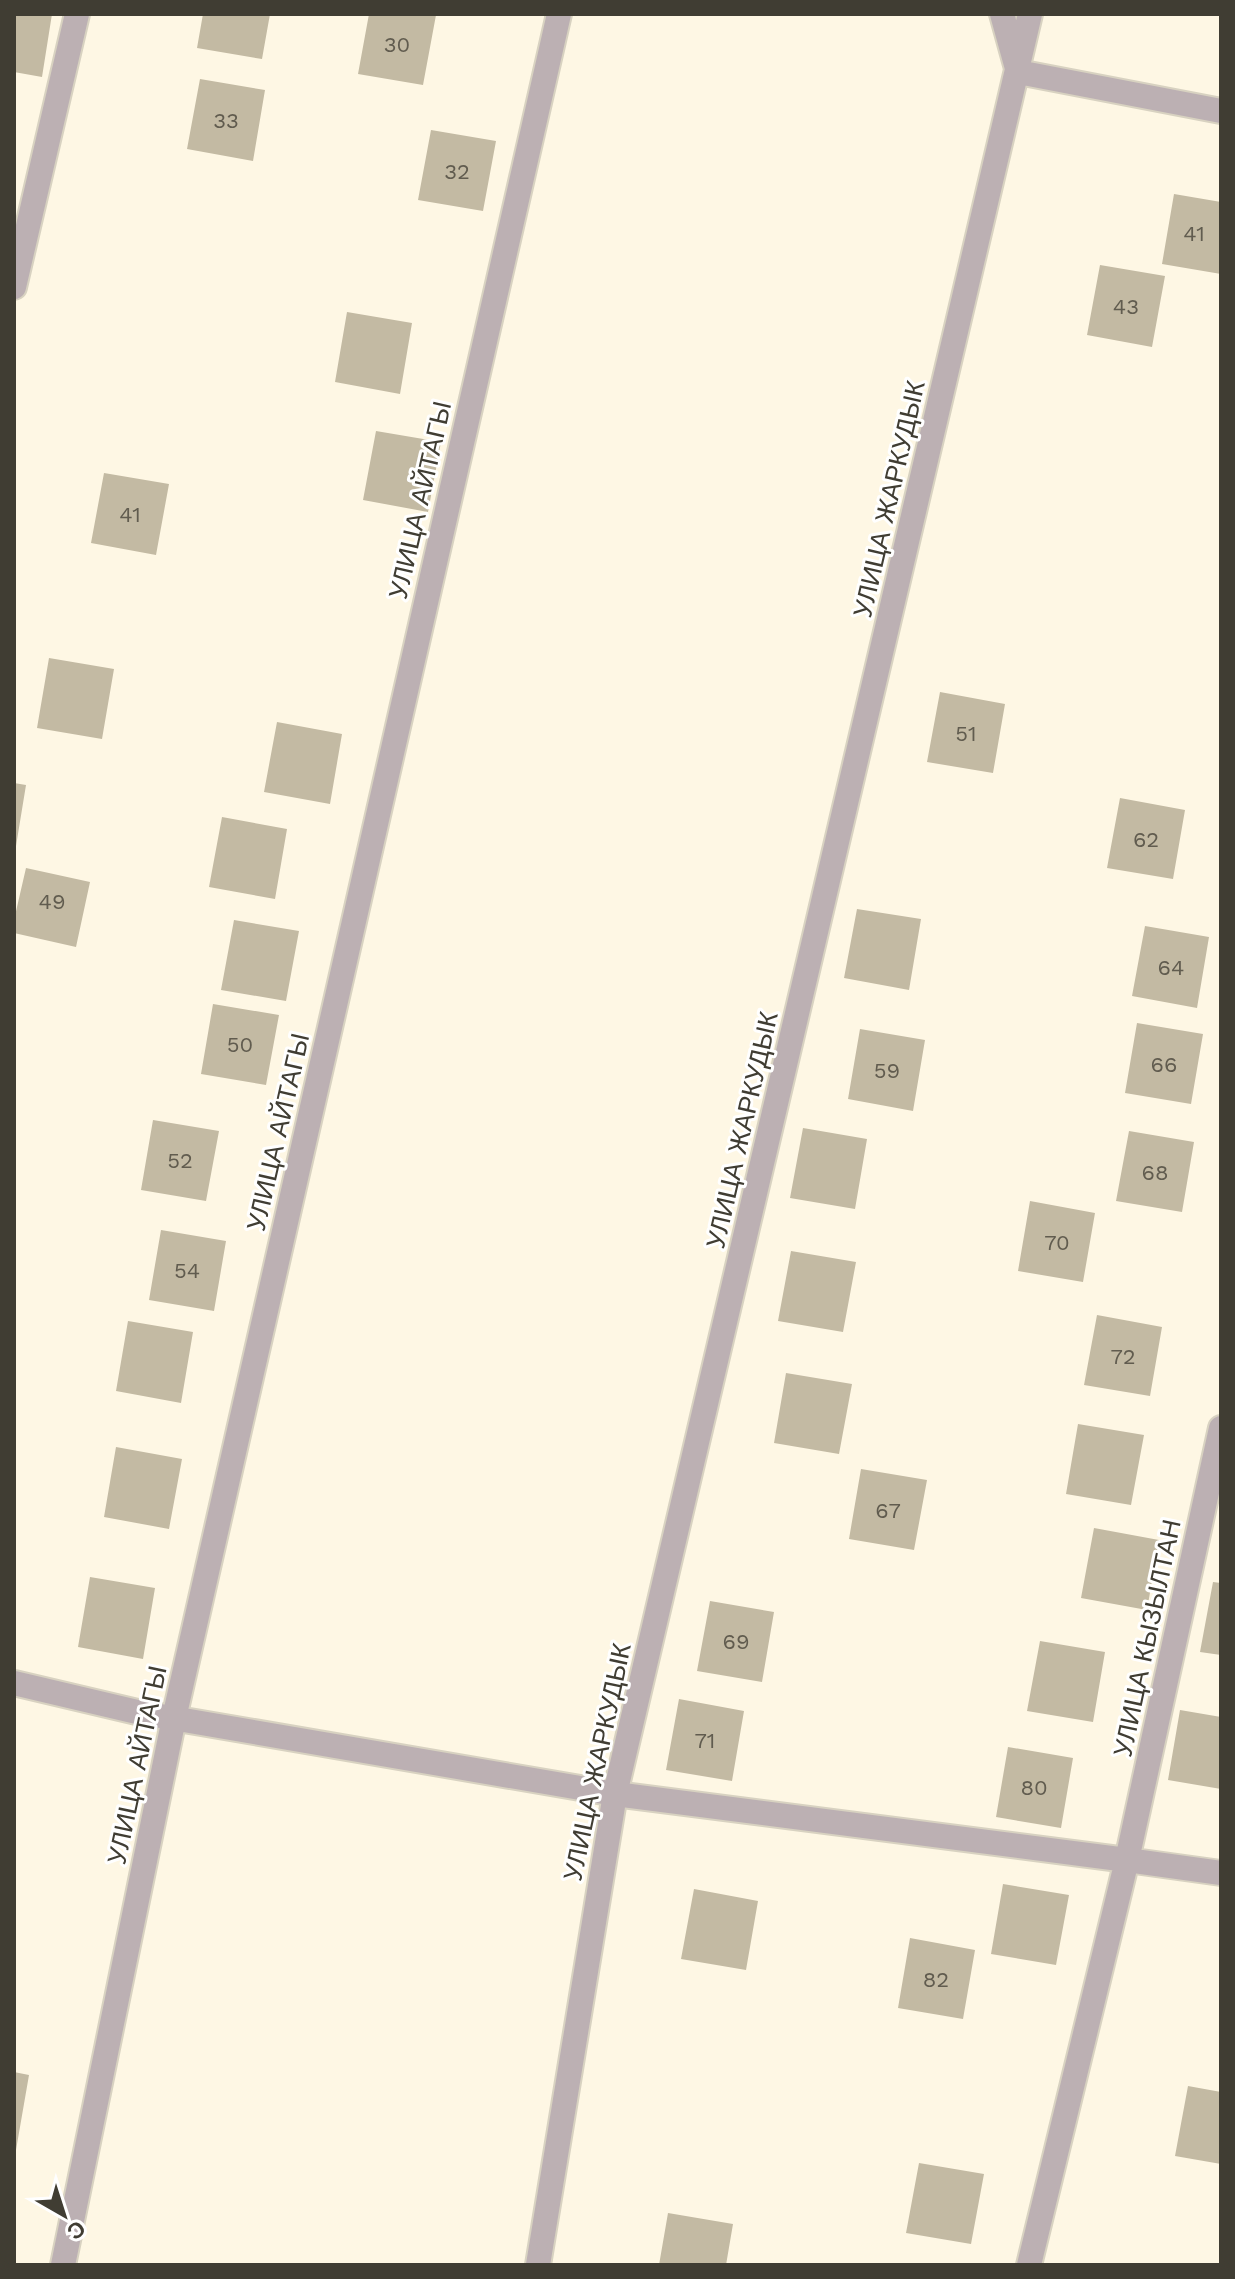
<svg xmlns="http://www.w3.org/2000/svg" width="1235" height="2279" viewBox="0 0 1235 2279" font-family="'Work Sans',sans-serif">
<rect width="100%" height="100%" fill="#fef7e4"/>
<path fill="#c3baa3" d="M14 14H52L42 77 14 72Z
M203 14H270L262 59 197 48Z
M369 14 436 15 423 85 358 74Z
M200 79 265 90 253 161 187 149Z
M431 130 496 141 483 211 418 200Z
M1174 194 1221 202V274L1162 264Z
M1100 265 1165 276 1152 347 1087 335Z
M347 312 412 323 400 394 335 382Z
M376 431 441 442 428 512 363 500Z
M104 473 169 484 156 555 91 543Z
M49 658 114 669 102 739 37 728Z
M940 692 1005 704 993 773 927 762Z
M277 722 342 734 330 804 264 792Z
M14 783 26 785 16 846H14Z
M1120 798 1185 810 1173 879 1107 868Z
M222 817 287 829 275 899 209 887Z
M26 868 90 882 76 947 14 933V920Z
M857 909 921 919 909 990 844 978Z
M234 920 299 931 286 1001 221 990Z
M1145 926 1209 937 1197 1008 1132 996Z
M213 1004 279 1015 266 1085 201 1074Z
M1137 1023 1203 1034 1191 1104 1125 1093Z
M860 1029 925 1040 913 1111 848 1099Z
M153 1120 219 1131 206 1201 141 1190Z
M803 1128 867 1139 855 1209 790 1198Z
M1129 1131 1194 1142 1182 1212 1116 1201Z
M1030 1201 1095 1213 1083 1282 1018 1271Z
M161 1230 226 1241 214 1311 149 1300Z
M791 1251 856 1262 843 1332 778 1321Z
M1097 1315 1162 1327 1150 1396 1084 1385Z
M128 1321 193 1332 181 1403 116 1391Z
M786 1373 852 1384 839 1454 774 1443Z
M1078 1424 1144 1435 1131 1505 1066 1494Z
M116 1447 182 1459 169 1529 104 1517Z
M861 1469 927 1480 914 1550 849 1539Z
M1094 1528 1159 1540 1147 1610 1081 1598Z
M90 1577 155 1588 143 1659 78 1647Z
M1213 1582 1221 1583V1655L1200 1652Z
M710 1601 774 1612 762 1682 697 1671Z
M1040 1641 1105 1652 1093 1722 1027 1711Z
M679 1699 744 1711 732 1781 666 1770Z
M1180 1710 1221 1717V1789L1168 1780Z
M1008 1747 1073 1758 1061 1828 996 1817Z
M1003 1884 1069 1895 1056 1965 991 1954Z
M694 1889 758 1901 746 1970 681 1959Z
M910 1938 975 1950 963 2019 898 2008Z
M14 2072 29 2075 16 2150 14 2149Z
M1188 2086 1221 2092V2164L1175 2156Z
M919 2163 984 2174 971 2244 906 2233Z
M668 2213 733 2224 726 2265H659Z"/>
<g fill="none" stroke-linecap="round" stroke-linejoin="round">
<g stroke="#d8d2c1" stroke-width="28">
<path id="street" d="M1002 14 1018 72 1221 111
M14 287 77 14
M1221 1428 1127 1860 1221 1873
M14 1683 137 1712 615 1794 1127 1860 1029 2265
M63 2265 174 1718 559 14
M538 2265 615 1794 1030 14"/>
</g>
<use href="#street" stroke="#bcb0b3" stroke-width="24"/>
</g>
<g text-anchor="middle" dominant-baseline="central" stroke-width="6" stroke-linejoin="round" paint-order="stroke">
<g font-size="22" fill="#615c4f">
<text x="397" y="44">30</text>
<text x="226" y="120">33</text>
<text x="457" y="171">32</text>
<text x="1194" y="233">41</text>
<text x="1126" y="306">43</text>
<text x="130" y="514">41</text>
<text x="966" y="733">51</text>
<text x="1146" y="839">62</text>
<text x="52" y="901">49</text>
<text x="1171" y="967">64</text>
<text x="240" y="1044">50</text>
<text x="1164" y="1064">66</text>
<text x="887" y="1070">59</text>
<text x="180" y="1160">52</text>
<text x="1155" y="1172">68</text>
<text x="1057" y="1242">70</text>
<text x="187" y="1270">54</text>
<text x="1123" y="1356">72</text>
<text x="888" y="1510">67</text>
<text x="736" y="1641">69</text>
<text x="705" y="1740">71</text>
<text x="1034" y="1787">80</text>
<text x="936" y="1979">82</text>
</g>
<g font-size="26" fill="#403d33" stroke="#fff">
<text transform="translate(889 499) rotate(-77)">УЛИЦА ЖАРКУДЫК</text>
<text transform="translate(420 500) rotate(-77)">УЛИЦА АЙТАГЫ</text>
<text transform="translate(742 1130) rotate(-77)">УЛИЦА ЖАРКУДЫК</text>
<text transform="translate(278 1132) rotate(-77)">УЛИЦА АЙТАГЫ</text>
<text transform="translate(1147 1638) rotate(-78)">УЛИЦА КЫЗЫЛТАН</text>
<text transform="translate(597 1762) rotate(-78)">УЛИЦА ЖАРКУДЫК</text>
<text transform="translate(137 1765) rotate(-78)">УЛИЦА АЙТАГЫ</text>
</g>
</g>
<rect width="1235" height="2279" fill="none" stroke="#403d33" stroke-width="32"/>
<g transform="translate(64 2215) rotate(141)" stroke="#ffffff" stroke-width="6" paint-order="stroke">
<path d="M0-6L14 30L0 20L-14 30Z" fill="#403d33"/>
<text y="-12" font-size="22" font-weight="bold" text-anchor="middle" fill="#403d33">С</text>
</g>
</svg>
